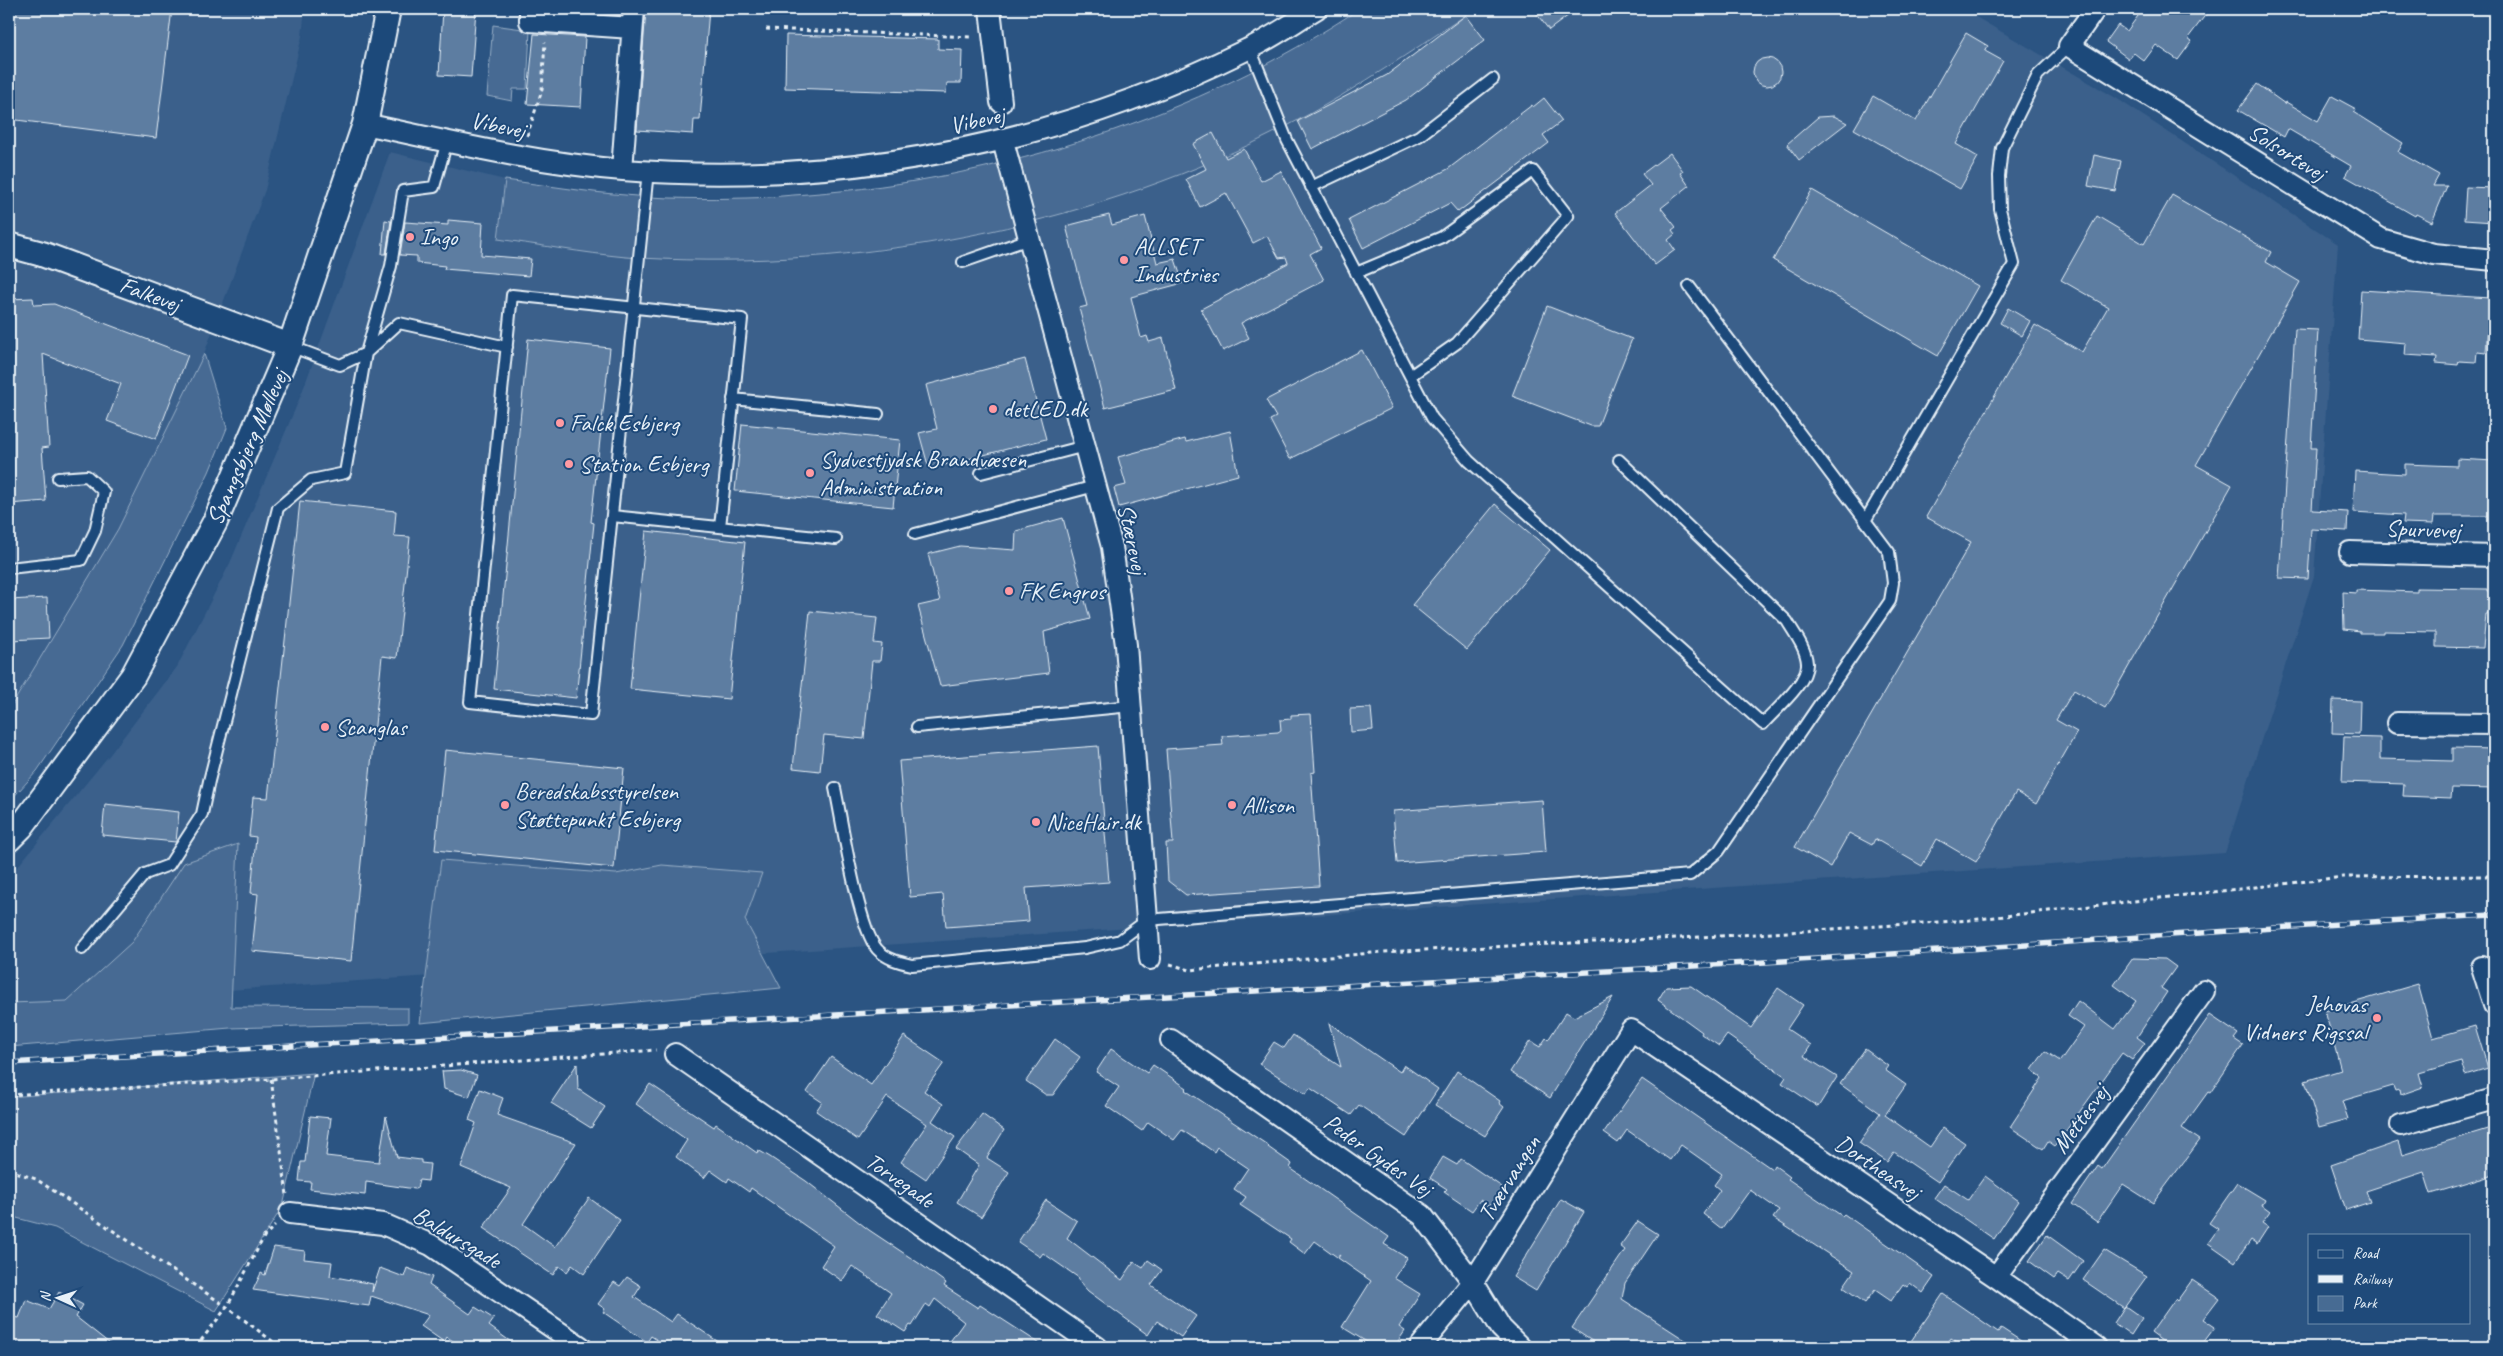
<svg xmlns="http://www.w3.org/2000/svg" width="2503" height="1356" viewBox="0 0 2503 1356" font-family="Caveat,sans-serif">
<rect width="100%" height="100%" fill="#2b5482"/>
<filter id="ink" filterUnits="userSpaceOnUse"><feTurbulence type="fractalNoise" baseFrequency=".02" numOctaves="2"/><feDisplacementMap in="SourceGraphic" scale="10" xChannelSelector="R" yChannelSelector="G"/><feConvolveMatrix kernelMatrix="1 2 1 2 8 2 1 2 1" color-interpolation-filters="sRGB"/></filter>
<g filter="url(#ink)">
<path fill="#3a608b" d="M9 9H305L302 36 265 190 204 354 118 529 9 710Z
M1475 9H1962L2116 98 2338 244 2314 576 2225 853 9 1005V877L111 753 177 667 230 563 301 395 390 152 505 180 498 239 625 256 754 260 883 251 1010 228 1133 192 1253 143 1366 82Z"/>
<path fill="#476b93" stroke="#98aec6" d="M1359 9H1475C1403 57 1332 106 1253 143 1061 234 838 272 626 257 583 253 540 245 498 239L505 180C545 185 585 192 625 195 664 199 706 199 746 198 767 198 788 195 808 194 1002 179 1197 117 1359 9Z
M493 25 530 30 527 89H513L512 101 487 96Z
M204 354 227 428 209 472 123 645 37 771 9 802V710L118 529Z
M238 844 231 1007 408 1008V1023L230 1028 9 1047V1003L67 1001 132 942 184 863Z
M441 860 616 874 662 865 762 873 745 920 781 988 420 1023Z
M314 1073 283 1206 216 1311 55 1228 9 1216V1097Z"/>
<path fill="#5d7da1" stroke="#e8f1f8" d="M9 9H172L156 138 9 119Z
M443 9H476L471 77 439 75Z
M542 9H587V13Z
M646 9H709L700 120H694L693 134 637 130Z
M1533 9H1577L1549 30Z
M2143 9H2210L2188 38 2192 41 2178 60 2156 45 2144 61 2134 53 2129 59 2106 42 2118 25 2127 31Z
M1466 15 1485 40 1406 100 1312 149 1298 121 1387 75Z
M1966 33 1988 46 1985 51 2003 61 1956 144 1978 157 1960 189 1854 129 1873 96 1916 121Z
M534 34 585 37 581 107 527 104Z
M786 35 938 39V49L962 50 961 83H947L946 93 785 88Z
M1753 72a14 14 0 1 1 28 0a14 14 0 1 1-28 0Z
M2257 84 2285 104 2286 102 2318 121 2332 96 2356 109 2354 112 2403 143 2398 152 2439 175 2433 186H2447L2432 222 2416 214 2415 216 2345 176 2351 166 2288 129 2284 137 2238 110Z
M1544 98 1562 121 1543 135 1549 143 1458 212 1450 203 1363 248 1349 220 1448 169 1532 105 1533 107Z
M1834 116 1847 123 1799 160 1787 144 1818 117Z
M1213 133 1226 158 1244 149 1261 181 1281 171 1321 248 1310 254 1324 280 1241 323 1249 338 1223 351 1201 309 1288 263 1286 257 1279 258 1267 236 1253 243 1226 193 1200 207 1186 179 1206 169 1193 144Z
M1670 153 1683 171 1680 173 1689 186 1661 208 1676 227 1672 230 1675 234 1668 240 1675 250 1655 265 1615 213 1651 185 1642 174Z
M2094 155 2121 161 2115 191 2088 186Z
M2466 187 2494 188V222L2464 220Z
M1812 190 1978 286 1938 356 1773 260Z
M2172 195 2271 252 2266 262 2300 282 2196 465 2232 485 2105 708 2074 690 2056 720 2077 732 2036 804 2016 792 1976 862 1937 839 1922 866 1875 839 1872 845 1849 833 1830 867 1795 847 1971 542 1926 517 2035 325 2082 352 2108 307 2061 280 2097 216 2144 244Z
M1109 215 1112 225 1145 216 1157 263 1175 259 1183 283 1131 297 1141 338 1147 336 1149 342 1163 338 1176 390 1105 408 1079 308 1087 306 1066 226Z
M385 220 391 221 386 254H382Z
M448 220 483 223 481 255 531 259 529 276 444 269 445 266 417 263V256L400 255 405 222 448 225Z
M2361 290 2490 298 2486 353 2477 352 2476 362 2459 361 2458 365 2436 363 2437 357 2405 355 2406 343 2358 339Z
M33 298 34 305 54 304 188 355 156 439 107 421 121 384 43 354 49 447 42 448 46 501 9 504V299Z
M1547 306 1632 339 1598 426H1591L1512 396Z
M2008 308 2030 321 2022 336 2000 323Z
M2295 329 2318 330 2311 448H2316L2312 510 2348 512 2347 531 2311 529 2308 579 2279 578Z
M528 339 610 348 591 522 594 523 576 698 494 689Z
M1362 350 1392 408 1290 459 1270 420 1276 417 1266 400Z
M1025 359 1046 439 929 469 919 433 937 429 926 385Z
M742 424 900 440 893 507 735 491Z
M1230 431 1238 475 1119 507 1114 488 1126 485 1118 457 1185 439 1186 442Z
M2457 459 2494 461 2492 516H2434L2433 524 2403 523 2404 515 2353 512 2355 471 2405 474V464L2457 466Z
M300 501 396 511 394 536 410 537 397 658 382 656 351 961 252 951 258 894 251 893 256 837 249 836 253 797 268 798Z
M1495 504 1550 550 1467 650 1412 605Z
M1063 518 1090 619 1044 632 1049 673 940 686 918 606 940 601 928 554 960 546 1015 550 1016 531Z
M646 531 745 542 729 699 630 689Z
M2417 588 2487 589V591H2494V615L2486 614 2483 648 2436 647V632L2383 631V633H2360V631L2344 629 2343 592 2356 593V590L2417 592Z
M47 598 49 638 11 640 9 600Z
M810 611 877 618 874 643 882 644 880 661H872L864 739 824 735 820 771 793 768Z
M2333 700 2360 701 2359 734 2332 733Z
M1371 708 1373 730 1351 732 1350 709Z
M1311 714 1315 772 1311 773 1319 886 1186 895 1168 881 1166 843H1173L1166 749 1223 745 1222 736 1278 732 1281 730 1280 720 1291 719V715Z
M2344 737 2380 738V759L2452 761V748L2494 749V789L2452 788 2451 798 2403 796 2404 784 2342 782Z
M1098 746 1109 882 1026 888 1029 921 946 927 943 894 910 897 899 761Z
M445 750 624 768 614 868 435 850Z
M1542 800 1546 852 1397 863 1393 811Z
M105 804 179 812 176 842 102 835Z
M2133 958 2165 959 2176 967 2161 988 2167 992 2137 1037 2145 1043 2132 1060 2122 1053 2055 1146 2048 1141 2043 1149 2010 1127 2042 1078 2032 1070 2045 1051 2060 1061 2084 1027 2068 1016 2078 1001 2115 1029 2136 1001 2114 985Z
M2418 984 2433 1038 2475 1026 2488 1068 2465 1075 2461 1061 2419 1073 2423 1087 2400 1095 2399 1090 2395 1091 2393 1086 2342 1101 2348 1119 2319 1127 2305 1081 2341 1070 2325 1011Z
M1691 986 1751 1028 1778 988 1803 1005 1787 1029 1811 1045 1804 1056 1837 1077 1818 1107 1782 1083 1786 1077 1727 1035 1719 1046 1701 1034 1702 1032 1658 1000 1666 987Z
M1613 997 1550 1098 1510 1072 1530 1041 1540 1047 1546 1038 1548 1040 1566 1012 1574 1017Z
M2210 1015 2238 1034 2234 1039 2243 1045 2210 1093 2208 1092 2182 1128 2200 1140 2153 1203 2123 1184 2097 1222 2072 1204 2098 1166 2102 1169Z
M1329 1023 1400 1072 1404 1065 1438 1089 1406 1137 1359 1105 1351 1115 1310 1088 1306 1094 1259 1064 1274 1042 1284 1048 1293 1035 1341 1067Z
M904 1036 944 1063 924 1091 943 1104 932 1121 955 1137 926 1179 901 1162 927 1124 887 1097 858 1140 816 1111 822 1102 807 1092 831 1057 871 1085Z
M1055 1039 1080 1057 1053 1095H1046L1026 1081Z
M1111 1049 1147 1073 1153 1065 1187 1088 1185 1090 1269 1146 1268 1147 1292 1164 1290 1168 1389 1237 1384 1244 1407 1258 1394 1278 1420 1294 1399 1327 1405 1331 1394 1347H1375L1342 1327 1371 1281 1338 1258 1340 1255 1337 1257 1315 1241 1305 1254 1289 1242 1291 1239 1240 1205 1246 1197 1234 1189 1248 1168 1217 1147 1214 1152 1182 1130 1174 1140 1148 1122 1142 1131 1106 1106 1119 1087 1096 1072Z
M1865 1049 1888 1066 1885 1070 1906 1085 1885 1115 1930 1147 1943 1128 1965 1143 1938 1182 1894 1152 1887 1162 1859 1143 1880 1113 1840 1084Z
M577 1064 578 1089 605 1107 591 1128 551 1103Z
M461 1070 477 1075 469 1097 444 1089 442 1071Z
M1457 1071 1500 1101 1499 1103 1504 1107 1485 1136 1435 1105Z
M1642 1079 1772 1169 1774 1165 1790 1177 1788 1179 1842 1216 1844 1214 1934 1277 1923 1293 1910 1283 1907 1287 1903 1284 1891 1301 1875 1290 1865 1303 1843 1287 1854 1271 1773 1218 1779 1210 1750 1190 1722 1229 1703 1214 1720 1190 1714 1185 1722 1174 1681 1145 1670 1160 1627 1130 1618 1143 1604 1133Z
M650 1084 714 1127 716 1124 757 1153 758 1150 770 1157 806 1181 869 1230 920 1264 946 1283 944 1286 978 1308 980 1305 1045 1347H946L964 1322 935 1299 930 1307 926 1304 912 1326 910 1325 905 1332 877 1314 891 1293 852 1266 842 1281 821 1266 834 1246 751 1188 749 1192 729 1178 727 1182 710 1170 704 1178 676 1157 687 1140 636 1104Z
M480 1089 503 1098 497 1115 576 1143 523 1224 555 1247 589 1198 620 1220 584 1274 572 1265 567 1272 559 1266 553 1275 483 1228 511 1188 461 1167 476 1123 469 1120Z
M982 1114 1004 1130 987 1158 1009 1172 981 1217 957 1202 979 1165 956 1149Z
M310 1116 331 1118 326 1156 379 1162 386 1116 397 1157 421 1160V1163L430 1164 428 1181 419 1180 417 1188 415 1189 366 1182 365 1195 310 1189 311 1182 299 1181 301 1162H305Z
M2494 1127V1175L2431 1194 2424 1172 2366 1191 2370 1202 2346 1210 2331 1165 2398 1142 2402 1155Z
M1443 1157 1457 1165 1461 1159 1502 1187 1489 1206 1480 1200 1472 1211 1444 1192 1447 1189 1430 1178Z
M1985 1176 2019 1201 1994 1239 1934 1198 1944 1184 1968 1200Z
M2237 1183 2265 1200 2262 1206 2270 1212 2262 1223 2268 1227 2257 1244 2251 1240 2235 1262 2208 1243 2218 1229 2209 1223Z
M1561 1199 1584 1212 1536 1291 1513 1277Z
M1046 1200 1077 1221 1067 1238 1122 1280 1134 1262 1143 1268 1148 1260 1162 1270 1151 1285 1196 1316 1181 1337 1157 1321 1148 1335 1088 1291 1078 1280 1079 1278 1043 1253 1040 1257 1018 1242Z
M1638 1221 1658 1234 1625 1283 1622 1299 1696 1347H1601L1572 1328 1625 1250 1620 1246Z
M2047 1235 2083 1261 2069 1281 2058 1274 2054 1279 2029 1261Z
M274 1247 305 1251 304 1259 332 1262 330 1276 373 1284 372 1292 380 1268 404 1277 407 1268 432 1277 429 1285 470 1314 475 1307 494 1319 489 1326 518 1347H462L447 1337 444 1342 421 1326 429 1315 371 1296 369 1306 253 1290 261 1273 265 1275Z
M2104 1250 2147 1276 2124 1308 2083 1280Z
M627 1277 641 1286 634 1297 671 1322 677 1314 726 1347H668L651 1336 647 1342 603 1312 605 1309 598 1304 614 1282 620 1286Z
M2192 1280 2219 1298 2203 1319 2215 1327 2200 1347H2170L2151 1333 2175 1299 2177 1301Z
M59 1292 83 1305 76 1317 114 1347H9V1316L19 1318 26 1300 49 1309Z
M1943 1294 1998 1332 2001 1328 2030 1347H1965L1951 1338 1945 1347H1907Z
M2125 1306 2142 1318 2131 1335 2114 1323Z"/>
<g fill="none" stroke-linecap="round" stroke-linejoin="round">
<g stroke="#e8f1f8" stroke-width="14">
<path id="service" d="M1250 48 1287 140 1432 418 1469 461 1763 724C1776 709 1808 683 1807 663 1806 648 1794 633 1787 621L1619 460
M648 171C629 352 610 533 591 715L470 702 512 295 742 319 720 527
M1311 187 1419 136 1493 79
M963 262 1029 239
M1356 273 1442 237 1533 171 1568 216 1457 343 1410 376
M290 346 340 365 366 353 399 323 507 347
M733 399 878 414
M981 473 1085 446
M612 516 836 539
M1865 521 2014 264 2000 209 1999 176 2002 148 2038 75 2069 46
M915 534 1095 486
M9 568 81 560 95 531 104 492 87 476 58 478
M917 727 1131 706
M835 788C842 821 858 927 877 949 886 959 899 962 912 965L1085 948 1120 940 1147 920 1690 875 1719 851 1890 601 1893 583 1889 552 1689 286
M82 949 145 874 169 865 202 814 209 781 278 508 311 480 345 473 366 353 391 266 403 191 434 187 447 141"/>
</g>
<g stroke="#e8f1f8" stroke-width="24">
<path id="minor" d="M530 9V21L632 28
M990 9 1001 102
M2095 9 2069 46 2381 239 2434 254 2494 260
M365 124C450 142 536 163 623 170 843 187 1051 146 1248 49 1272 38 1294 22 1316 9
M1003 141 1112 547 1126 645 1150 959
M622 170 634 9
M2350 552 2494 556
M2397 723 2494 724
M2482 967 2494 1005
M1171 1040 1422 1215 1473 1282 1501 1328 1520 1347
M675 1054 1097 1347
M2401 1125 2494 1099
M290 1213 383 1224 431 1245 581 1347
M1996 1277 2204 991
M1420 1347 1473 1282 1631 1030 1996 1277 2096 1347"/>
</g>
<g stroke="#e8f1f8" stroke-width="28">
<path id="tertiary" d="M9 245 42 254 290 346
M9 839 21 827 133 676 215 522 290 346 365 124 388 9"/>
</g>
<path stroke="#e8f1f8" stroke-width="3" stroke-dasharray="4 4" stroke-linecap="butt" d="M766 29 973 37
M527 136 542 90 545 42
M1170 964 1190 970 1383 952 1741 935 1970 920 2343 877 2494 876
M271 1079 287 1195
M9 1095 271 1079 656 1050
M9 1170 36 1179 227 1307 280 1347
M196 1347 227 1307 265 1235 275 1226"/>
<use href="#service" stroke="#1f4a7a" stroke-width="10"/>
<use href="#minor" stroke="#1f4a7a" stroke-width="20"/>
<use href="#tertiary" stroke="#1f4a7a" stroke-width="24"/>
<g stroke="#e8f1f8" stroke-width="5.5">
<path id="rail" d="M9 1063C600 1027 1191 995 1783 961 2020 947 2257 927 2494 915"/>
</g>
<use href="#rail" stroke="#1f4a7a" stroke-width="4" stroke-dasharray="11" stroke-linecap="butt"/>
</g>
</g>
<g fill="#ff9aa2" stroke="#1f4a7a" stroke-width="2">
<circle cx="410" cy="237" r="5"/>
<circle cx="1124" cy="260" r="5"/>
<circle cx="993" cy="409" r="5"/>
<circle cx="560" cy="423" r="5"/>
<circle cx="569" cy="464" r="5"/>
<circle cx="810" cy="473" r="5"/>
<circle cx="1009" cy="591" r="5"/>
<circle cx="325" cy="727" r="5"/>
<circle cx="505" cy="805" r="5"/>
<circle cx="1232" cy="805" r="5"/>
<circle cx="1036" cy="822" r="5"/>
<circle cx="2377" cy="1018" r="5"/>
</g>
<g text-anchor="middle" dominant-baseline="central" stroke-width="4" stroke-linejoin="round" paint-order="stroke">
<g font-size="24" fill="#e8f1f8" stroke="#1f4a7a">
<text transform="translate(977 120) rotate(-13)">Vibevej</text>
<text transform="translate(498 125) rotate(11)">Vibevej</text>
<text transform="translate(2287 152) rotate(32)">Solsortevej</text>
<text transform="translate(150 294) rotate(20)">Falkevej</text>
<text transform="translate(247 447) rotate(-66)">Spangsbjerg Møllevej</text>
<text transform="translate(2423 529) rotate(2)">Spurvevej</text>
<text transform="translate(1133 539) rotate(78)">Stærevej</text>
<text transform="translate(2080 1119) rotate(-54)">Mettesvej</text>
<text transform="translate(1378 1155) rotate(35)">Peder Gydes Vej</text>
<text transform="translate(1878 1167) rotate(34)">Dortheasvej</text>
<text transform="translate(1509 1178) rotate(-58)">Tværvangen</text>
<text transform="translate(900 1180) rotate(35)">Torvegade</text>
<text transform="translate(457 1237) rotate(31)">Baldursgade</text>
</g>
<g font-size="24" fill="#e8f1f8" stroke="#1f4a7a" text-anchor="start">
<text x="420" y="237">Ingo</text>
<text x="1134" y="246">ALLSET<tspan x="1134" dy="28">Industries</tspan></text>
<text x="1003" y="409">detLED.dk</text>
<text x="570" y="423">Falck Esbjerg</text>
<text x="820" y="459">Sydvestjydsk Brandvæsen<tspan x="820" dy="28">Administration</tspan></text>
<text x="579" y="464">Station Esbjerg</text>
<text x="1019" y="591">FK Engros</text>
<text x="335" y="727">Scanglas</text>
<text x="515" y="791">Beredskabsstyrelsen<tspan x="515" dy="28">Støttepunkt Esbjerg</tspan></text>
<text x="1242" y="805">Allison</text>
<text x="1046" y="822">NiceHair.dk</text>
<text x="2367" y="1004" text-anchor="end">Jehovas<tspan x="2367" dy="28">Vidners Rigssal</tspan></text>
</g>
</g>
<rect width="2503" height="1356" fill="none" stroke="#1f4a7a" stroke-width="30"/>
<rect x="15" y="15" width="2473" height="1326" fill="none" stroke="#e8f1f8" stroke-width="2" filter="url(#ink)"/>
<rect x="2308" y="1234" width="162" height="90" fill="#1f4a7a" stroke="#6f8dac"/>
<rect x="2318" y="1250" width="25" height="8" fill="#1f4a7a" stroke="#6f8dac"/>
<text x="2353" y="1258" font-size="15" fill="#e8f1f8">Road</text>
<rect x="2318" y="1275" width="25" height="8" fill="#e8f1f8" stroke="#6f8dac"/>
<text x="2353" y="1284" font-size="15" fill="#e8f1f8">Railway</text>
<rect x="2318" y="1296" width="25" height="15" fill="#476b93" stroke="#6f8dac"/>
<text x="2353" y="1308" font-size="15" fill="#e8f1f8">Park</text>
<g transform="translate(58 1298) rotate(273)" stroke="#1f4a7a" stroke-width="4" paint-order="stroke">
<path d="M0-4L9 19L0 12L-9 19Z" fill="#e8f1f8"/>
<text y="-8" font-size="14" font-weight="bold" text-anchor="middle" fill="#e8f1f8">N</text>
</g>
</svg>
